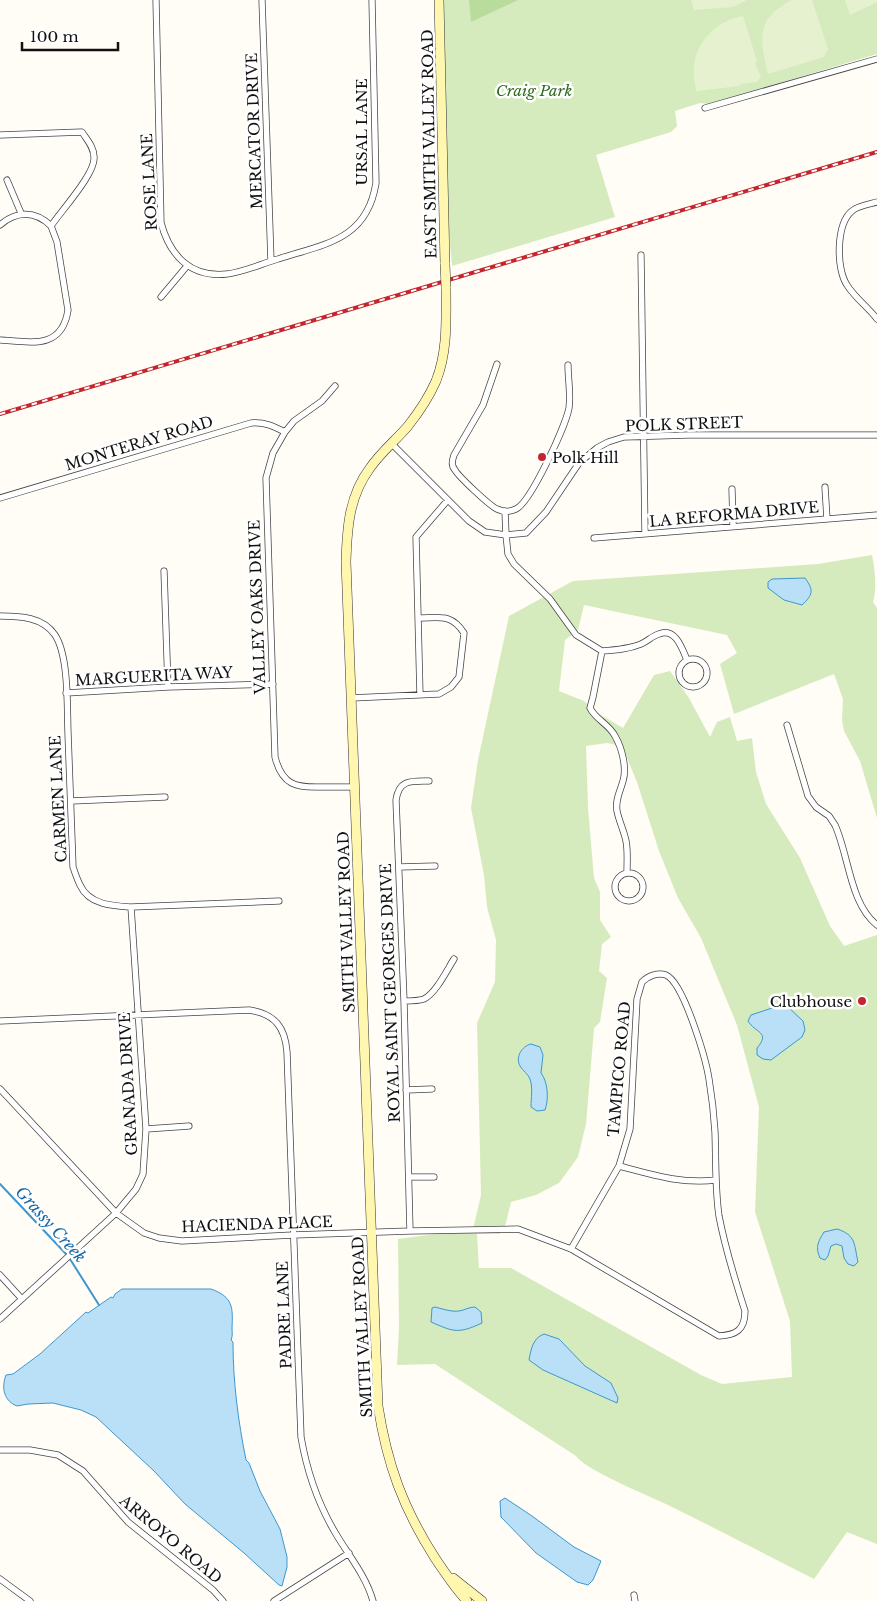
<svg xmlns="http://www.w3.org/2000/svg" width="877" height="1601" viewBox="0 0 877 1601" font-family="'Libre Baskerville',serif">
<rect width="100%" height="100%" fill="#fffdf5"/>
<path fill="#d5ebbd" fill-rule="evenodd" d="M444 0H877V54L733 97 708 104 700 103 675 111 677 126 671 132 596 155 615 217 452 266 446 194Z
M872 555C875 569 877 590 873 602L877 608V818L860 761 844 731 842 720 843 699 834 674 734 714 720 664 737 653 727 635 584 605 578 630 565 640 559 691 584 701 596 712 623 728 654 675 670 671 689 698 710 737 717 722 730 717 737 741 752 738 756 772 766 804 800 858 830 926 844 946 877 935V1544L847 1532 814 1579C766 1555 719 1530 670 1506 652 1497 585 1470 576 1456L435 1364 397 1365 399 1327 398 1239 473 1229 481 1195 477 1023 495 982 496 940 487 907 484 875 471 808 478 760 509 616 573 581 818 564ZM607 743 622 746 637 782 659 851 678 898 701 938 737 1025 759 1107 755 1212 790 1321 792 1377 722 1384 701 1375 511 1268H479L477 1234H500L506 1223 511 1202 536 1195 559 1183 578 1157 586 1124 594 1028 600 1022 607 978 599 971 602 944 611 937 600 920V892L594 878 588 808 586 746Z"/>
<path fill="#b9dc9c" d="M469 0H518L471 22Z"/>
<path fill="#e6f2cf" d="M691 0H747L733 7 694 10Z
M792 0H812L828 49 824 57 768 74C760 39 755 19 792 0Z
M845 0H877V2L850 15Z
M743 16 757 61 755 63 761 77 757 82 741 84 740 86 696 91C695 83 693 75 694 67 696 41 718 20 743 16Z"/>
<path fill="#b9e0f7" stroke="#3f96cf" d="M805 578C814 590 813 595 802 605L784 600 768 588V582L772 579Z
M775 1007 789 1008 803 1021 805 1030 802 1037 771 1060 763 1059 757 1055V1048C771 1032 755 1033 748 1021L751 1015Z
M531 1044 540 1047 543 1055 541 1073C548 1082 549 1099 545 1110L537 1111 531 1107C531 1098 533 1088 530 1079 528 1074 523 1071 520 1066 515 1057 522 1046 531 1044Z
M837 1229C856 1235 854 1244 858 1262L854 1266 848 1264 844 1258 842 1246 836 1244 831 1246 828 1256 825 1260 820 1258C815 1247 818 1242 824 1232Z
M122 1289H211C233 1297 233 1307 232 1328 232 1333 233 1335 231 1340L233 1342C233 1382 238 1420 246 1460L249 1463 260 1491 280 1529 287 1557V1567L282 1586 279 1585 244 1553 185 1504 154 1471 96 1417 81 1410 53 1403 28 1404 17 1406C4 1401 1 1388 6 1375L13 1374 40 1354 86 1312 88 1313 111 1297 113 1298 115 1294Z
M435 1307C443 1309 451 1312 459 1311 465 1310 469 1307 475 1307L481 1312 482 1323C458 1334 454 1332 431 1322L432 1308Z
M544 1334 559 1339 585 1366 611 1383 618 1398 617 1403 543 1370 529 1360C531 1349 533 1338 544 1334Z
M505 1498 532 1516 574 1547 601 1561 593 1580 588 1585 577 1582 536 1553 501 1517 500 1501Z"/>
<g fill="none" stroke-linecap="round" stroke-linejoin="round">
<path stroke="#3f96cf" stroke-width="2" d="M0 1184 67 1255
M70 1259 99 1305"/>
<g stroke="#444" stroke-width="7">
<path id="street" d="M156 0 161 223C170 256 191 278 227 274 244 272 261 264 278 259 325 244 367 240 376 183L372 0
M262 0 271 261
M705 108 877 59
M0 135 82 132C87 140 94 147 94 157 96 173 61 211 51 226L57 242 68 310C62 350 31 342 0 340
M7 180 21 213
M877 202C870 204 857 206 852 211 836 224 836 269 847 285 855 298 868 307 877 319
M0 225C16 211 35 210 51 226
M641 255 645 534
M161 297 187 266
M497 364 483 405 454 455C452 461 451 465 455 470 459 477 490 506 497 509 503 512 510 512 516 509 531 502 566 425 569 408 571 394 568 379 568 365
M335 386 322 401 294 421 285 432 273 453 266 478 275 757C282 785 296 788 322 787 333 787 343 787 354 787
M391 443 469 521 485 532 506 535 526 533 546 512 579 463 597 448 608 442 624 437 689 435H877
M825 487 827 519
M732 489 733 526
M0 498 251 423C265 422 273 426 285 432
M505 511 506 535 508 554 514 564 550 599 576 635 602 651 593 697 590 708C596 720 609 724 615 736 622 748 627 768 623 781 620 792 615 800 617 811 619 821 624 831 626 841 628 851 627 862 627 872
M594 538 877 515
M164 571 168 687
M0 616C20 616 43 617 55 635 69 656 67 707 68 733 70 777 71 822 73 867 75 873 77 879 80 885 89 905 113 906 131 907L279 901
M602 651C616 650 629 649 641 644 648 641 652 636 659 634 675 627 682 648 687 660
M679 673a14 14 0 1 1 28 0a14 14 0 1 1-28 0Z
M66 693 168 687 273 684
M420 695 416 537 447 501
M351 698 439 694 451 687 459 677 464 633C451 613 439 618 418 618
M787 725 808 796 816 807 829 816 835 825C849 856 850 904 877 925
M71 801 165 797
M399 867 435 866
M615 887a14 14 0 1 1 28 0a14 14 0 1 1-28 0Z
M404 1001C411 1001 418 1001 424 999 436 993 447 970 454 959
M0 1021 249 1010C275 1014 285 1027 287 1052L301 1437C307 1472 318 1504 336 1534 349 1556 366 1576 373 1601
M0 1089 116 1213 144 1233 159 1238 182 1241 293 1235 410 1231 518 1229 571 1249 719 1336C736 1335 745 1330 745 1311 735 1280 725 1248 719 1216 715 1189 716 1160 715 1132 714 1115 712 1097 709 1079 706 1060 684 983 666 975 658 972 648 976 642 982L637 999 630 1129 619 1166 571 1249
M406 1090 432 1089
M146 1129 189 1126
M619 1166C653 1175 681 1184 716 1180
M409 1177H434
M410 1231 404 1001 396 800C399 779 412 781 429 781
M0 1275 22 1299
M0 1319 116 1213 136 1189 143 1174 146 1129 131 907
M0 1450H30L58 1455 83 1471 128 1522 213 1590 223 1601
M0 1579 30 1601
M634 1595 635 1601
M274 1601 349 1553"/>
</g>
<g stroke="#333" stroke-width="10">
<path id="secondary" d="M439 0 445 264
M446 287C446 318 448 351 436 381 429 397 419 412 408 426 396 440 381 452 370 468 349 496 347 528 346 562L378 1406C387 1464 403 1508 435 1558 445 1573 455 1588 467 1601
M453 1578 482 1601"/>
</g>
<use href="#street" stroke="#fff" stroke-width="5.5"/>
<use href="#secondary" stroke="#fff6b0" stroke-width="9"/>
<g stroke="#c4262e" stroke-width="4">
<path id="rail" d="M0 414 877 152"/>
</g>
<use href="#rail" stroke="#fff" stroke-width="2" stroke-dasharray="5.5" stroke-linecap="butt"/>
<g stroke="#333" stroke-width="10" stroke-linecap="butt">
<path id="secondary-bridge" d="M445 264 446 287"/>
</g>
<use href="#secondary-bridge" stroke="#fff6b0" stroke-width="9"/>
</g>
<g fill="#c4262e" stroke="#fff" stroke-width="2">
<circle cx="542" cy="457" r="5"/>
<circle cx="862" cy="1001" r="5"/>
</g>
<g text-anchor="middle" dominant-baseline="central" stroke-width="5" stroke-linejoin="round" paint-order="stroke">
<g font-size="15" font-style="italic" fill="#2f6b1f" stroke="#fff">
<text x="534" y="90">Craig Park</text>
</g>
<g font-size="15" fill="#111" stroke="#fff">
<text transform="translate(254 131) rotate(-92)">MERCATOR DRIVE</text>
<text transform="translate(361 132) rotate(-90)">URSAL LANE</text>
<text transform="translate(429 144) rotate(-91)">EAST SMITH VALLEY ROAD</text>
<text transform="translate(149 182) rotate(-93)">ROSE LANE</text>
<text transform="translate(684 424) rotate(-2)">POLK STREET</text>
<text transform="translate(139 443) rotate(-17)">MONTERAY ROAD</text>
<text transform="translate(734 514) rotate(-5)">LA REFORMA DRIVE</text>
<text transform="translate(257 607) rotate(-92)">VALLEY OAKS DRIVE</text>
<text transform="translate(154 676) rotate(-3)">MARGUERITA WAY</text>
<text transform="translate(58 799) rotate(-93)">CARMEN LANE</text>
<text transform="translate(346 922) rotate(-92)">SMITH VALLEY ROAD</text>
<text transform="translate(390 993) rotate(-92)">ROYAL SAINT GEORGES DRIVE</text>
<text transform="translate(619 1069) rotate(-85)">TAMPICO ROAD</text>
<text transform="translate(128 1084) rotate(-93)">GRANADA DRIVE</text>
<text transform="translate(257 1224) rotate(-2)">HACIENDA PLACE</text>
<text transform="translate(284 1315) rotate(-92)">PADRE LANE</text>
<text transform="translate(362 1327) rotate(-93)">SMITH VALLEY ROAD</text>
<text transform="translate(171 1539) rotate(40)">ARROYO ROAD</text>
</g>
<g font-size="15" fill="#111" stroke="#fff" text-anchor="start">
<text x="552" y="457">Polk Hill</text>
<text x="852" y="1001" text-anchor="end">Clubhouse</text>
</g>
<g font-size="16" font-style="italic" fill="#1768a6" stroke="#fff">
<text transform="translate(51 1224) rotate(48)">Grassy Creek</text>
</g>
</g>
<path d="M22 42v8h96v-8" fill="none" stroke="#111111" stroke-width="2.5"/>
<text x="30" y="42" font-size="15" fill="#111111" stroke="#ffffff" stroke-width="4" paint-order="stroke">100 m</text>
</svg>
